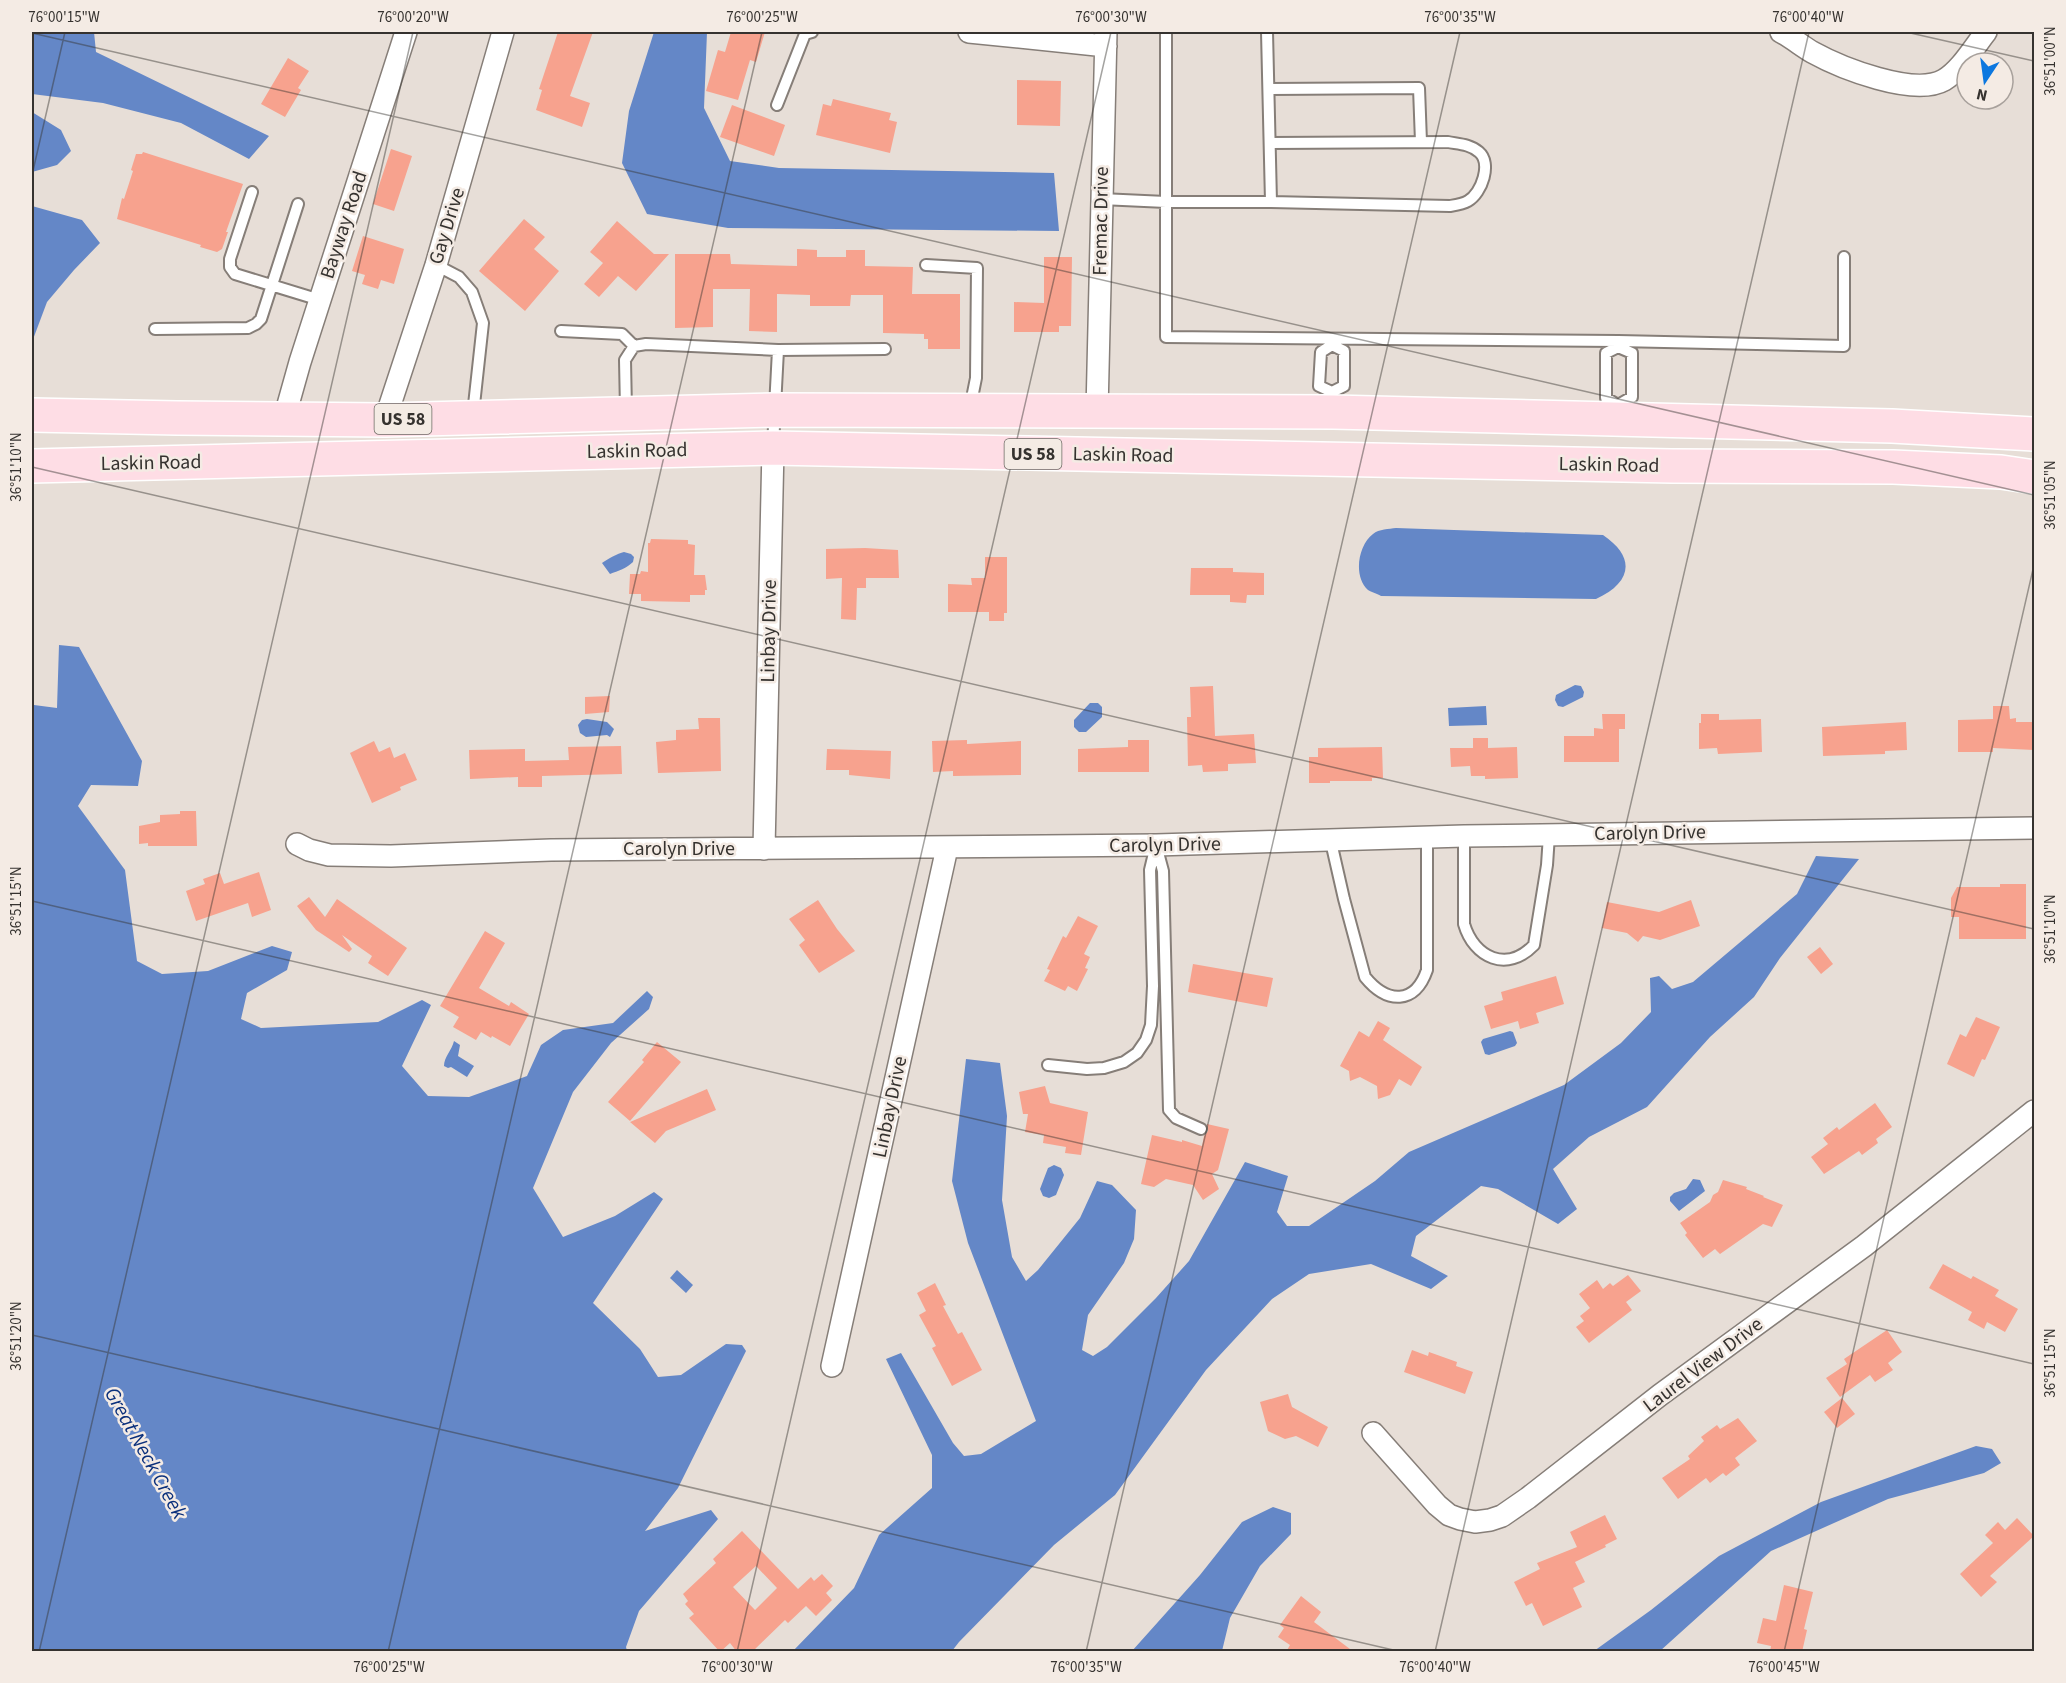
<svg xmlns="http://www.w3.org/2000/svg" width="2066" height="1683" viewBox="0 0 2066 1683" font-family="'Source Sans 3',sans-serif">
<rect width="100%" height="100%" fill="#e7ded7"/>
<path fill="#6487c7" d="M32 32H94L96 52 269 136 249 159 181 123 103 103 32 94Z
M654 32H707L704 108 730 161 779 168 1054 173 1059 231 728 228 647 214 622 163 629 111Z
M32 112 61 130 71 151 57 165 32 172Z
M32 206 82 220 100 243 74 270 47 302 32 342Z
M1396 528 1603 535C1637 558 1631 583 1596 599L1381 596C1378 594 1371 592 1368 590 1353 577 1358 545 1373 534 1379 529 1389 529 1396 528Z
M624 552 631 554 634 557 633 562C627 568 618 571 610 574L602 563C606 560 618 553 624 552Z
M59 645 79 647 142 761 138 786 91 785 78 806 125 870 137 961 162 974 208 971 272 946 292 952 287 970 247 993 241 1019 261 1028 378 1022 422 1000 431 1005 402 1066 428 1096 469 1097 527 1076 541 1045 563 1030 613 1023 647 991 653 997 649 1009 611 1043 573 1092 533 1188 563 1237 615 1216 654 1192 663 1199 593 1303 640 1349 658 1377 681 1375 726 1344 742 1345 746 1351 678 1488 645 1531 711 1510 718 1519 639 1611 626 1647 627 1651H32V670L34 705 57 708Z
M1575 685 1581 686 1584 692 1583 697 1563 707 1558 706 1555 700 1556 695Z
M1090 703H1098L1102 707V717L1086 732H1079L1074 727V720Z
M1486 706 1487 725 1449 726 1448 708Z
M587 719 607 722 614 729 610 737 607 735 586 737 580 733 578 725 582 720Z
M1816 856 1859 859 1780 958 1754 997 1710 1037 1647 1107 1589 1137 1553 1169 1577 1209 1558 1224 1498 1189 1481 1186 1416 1236 1411 1256 1448 1276 1431 1289 1371 1264 1309 1274 1272 1299 1206 1370 1115 1495 1054 1545 959 1642 952 1651H793L854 1588 879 1535 932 1488V1455L886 1359 901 1353 953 1443 964 1456 981 1454 1036 1421 968 1243 952 1181 966 1059 1000 1063 1007 1116 1002 1200 1012 1257 1026 1281 1038 1270 1080 1218 1097 1181 1112 1185 1136 1210 1134 1239 1124 1263 1088 1315 1082 1350 1093 1356 1107 1347 1156 1298 1189 1261 1245 1162 1288 1176 1277 1212 1287 1226H1309L1375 1181 1409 1152 1564 1085 1621 1043 1651 1012 1650 978 1659 976 1672 989 1693 982 1797 894Z
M1510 1031 1513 1032 1517 1043 1515 1046 1489 1055 1485 1054 1481 1042 1483 1039Z
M454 1041 460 1045 458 1056 474 1066 467 1077 451 1067 448 1068 444 1066C444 1057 452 1050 454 1041Z
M1054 1165 1061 1168 1064 1175 1056 1195 1049 1198 1043 1196 1040 1189 1048 1168Z
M1693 1179 1700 1180 1705 1191 1679 1211 1670 1201V1197L1674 1193 1686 1189Z
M677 1270 693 1285 686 1293 670 1278Z
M1976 1446 1992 1449 2001 1463 1984 1473 1888 1499 1771 1551 1660 1651H1594L1651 1610 1719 1556 1821 1502Z
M1273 1507 1291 1513V1534L1260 1566 1230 1618 1222 1651H1132L1200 1575 1242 1522Z"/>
<path fill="#f7a28e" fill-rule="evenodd" d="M558 32H593L570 96 590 103 582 127 536 110 542 90 539 89Z
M731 32H765L756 62 750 60 738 100 706 91 718 50 725 52Z
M288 58 309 71 298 88 301 90 285 117 261 104Z
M1017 80 1061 81 1060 126 1017 125Z
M833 99 891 113 889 120 897 122 890 153 816 135 823 104 831 106Z
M732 105 785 125 774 156 720 137Z
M391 149 412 156 394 211 373 204Z
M143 152 243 184 226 232H228L222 249 217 252 200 247 201 245 117 219 122 198 124 199 133 171 131 170 136 154H142Z
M524 219 545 237 534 249 559 271 525 311 479 271Z
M617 221 654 254H669L636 291 618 276 599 297 584 284 603 263 590 252Z
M363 236 404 249 394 284 381 280 378 289 362 284 365 275 352 271Z
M797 249 817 250V257H846V250H865V266L913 267 912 294H960V349H928V339H924V334L883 333V295H851L850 306H810V295L777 294V332L749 331 750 289H713V327L675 328V254H730L731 264 797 266Z
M1044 257H1072L1071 326H1059V332H1014V302L1044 303Z
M651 539 688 540V544L695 545 694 575H705L707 590H705V595H690V602L641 601V594H629L630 574H640L641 571 648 572V543H650Z
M865 548 898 550 899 578H866V588H857L856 620 841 619 842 578 826 579V549Z
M985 557H1007V613H1004V621H989V612H948V584L972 585 971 578H985Z
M1191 568H1233V572L1264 573V595H1247L1246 603 1230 602V595H1190Z
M1213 686 1215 736 1254 734 1256 763 1228 764V771L1203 772 1202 765 1188 766 1187 717H1191L1190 687Z
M610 696 609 712 585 714V697Z
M1993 706H2009L2010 719 2016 718V722H2034V750L1993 748V752H1958V720L1993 719Z
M1602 714H1625V729H1619V762H1564V736H1594V728L1603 729Z
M1701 714H1719V720L1761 719 1762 752 1718 754 1717 748 1699 749V723H1701Z
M698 718H720L721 771 658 773 656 742 676 740V730L699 729Z
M1906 722 1907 750 1885 751V754L1823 756 1822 727Z
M1473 738H1488V748L1517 747 1518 778 1485 779V776H1471L1470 766 1451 767 1450 748H1473Z
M967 740V744L1021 741V775L953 776V771L933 772 932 741Z
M1128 740H1149V772H1078V749L1128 747Z
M374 741 379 752 390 747 394 758 405 753 417 780 400 787 401 790 372 803 350 753Z
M621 746 622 774 542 776V787H518V777L470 779 469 750 525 749V761L569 760 568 747Z
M1382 747 1383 778H1372V781H1330V783H1309V757H1318V748Z
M827 749 891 751 890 779 849 775V770H826Z
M180 811H196L197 846H148V843L139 844V826L160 822V815L180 814Z
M259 872 271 910 252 917 248 903 196 921 186 891 205 884 203 879 220 873 224 884Z
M2000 884H2026V939H1959V917H1951V898L1957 887H2000Z
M309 897 325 917 337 899 407 948 388 976 368 963 372 956 342 935 352 949 349 952 316 930 297 906Z
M818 900 837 929 855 951 819 973 799 945 805 940 789 919Z
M1691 900 1700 926 1660 940 1643 936 1638 942 1627 933 1602 928 1607 902 1659 912Z
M1078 916 1098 926 1084 954 1090 957 1085 968 1088 969 1077 991 1068 986 1065 991 1044 981 1050 970 1047 969 1063 936 1066 938Z
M485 931 505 943 479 988 509 1006 511 1002 529 1014 510 1046 492 1036 491 1038 481 1032 476 1040 453 1027 459 1017 440 1006Z
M1820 947 1833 964 1821 974 1807 957Z
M1193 964 1273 978 1267 1007 1188 992Z
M1556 976 1564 1004 1536 1013 1539 1023 1520 1029 1518 1021 1491 1029 1484 1006 1503 1000 1501 992Z
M1976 1017 2000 1027 1985 1060 1982 1059 1974 1077 1947 1064 1960 1034 1966 1037Z
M1378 1021 1390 1028 1383 1040 1422 1067 1411 1086 1399 1079 1390 1095 1378 1099 1377 1086 1360 1077 1350 1081 1349 1071 1340 1066 1359 1031 1369 1037Z
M657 1042 681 1062 630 1121 608 1102 644 1062 642 1060Z
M1045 1086 1050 1103 1088 1112 1081 1155 1065 1153 1066 1147 1043 1143 1044 1135 1025 1132 1028 1114H1023L1019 1092Z
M707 1089 716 1110 666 1131 655 1143 630 1122Z
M1875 1103 1892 1127 1876 1139 1878 1143 1862 1155 1859 1151 1824 1174 1811 1157 1828 1144 1823 1138 1837 1127 1839 1130Z
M1207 1124 1229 1129 1218 1170 1212 1174 1219 1189 1203 1200 1193 1185 1166 1179 1154 1187 1141 1184 1152 1135 1182 1142V1140L1202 1146 1204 1136 1208 1131Z
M1723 1180 1747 1187 1746 1189 1764 1196 1763 1197 1783 1205 1772 1227 1763 1224 1720 1254 1715 1249 1703 1258 1685 1235 1687 1233 1680 1223 1710 1202 1713 1195 1718 1192Z
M1943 1264 1971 1279 1973 1276 1999 1290 1995 1296 2018 1309 2005 1332 1987 1322 1984 1329 1968 1320 1972 1312 1929 1288Z
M1628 1275 1641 1291 1626 1302 1632 1310 1589 1343 1576 1327 1584 1321 1580 1316 1590 1308 1579 1294 1597 1280 1603 1289 1610 1283 1613 1286Z
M935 1283 946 1305 943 1306 958 1334 962 1332 982 1370 952 1386 932 1348 936 1346 919 1315 926 1311 917 1293Z
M1887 1330 1902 1352 1888 1363 1893 1370 1875 1382 1870 1375 1840 1397 1826 1378 1847 1364 1844 1359Z
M1412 1350 1428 1356 1429 1352 1457 1362 1456 1366 1473 1372 1465 1394 1404 1372Z
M1288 1394 1292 1407 1328 1427 1318 1447 1296 1436 1285 1439 1268 1431 1260 1402Z
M1842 1398 1855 1414 1837 1428 1824 1412Z
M1738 1418 1757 1441 1735 1458 1740 1465 1726 1476 1723 1473 1710 1483 1706 1478 1678 1499 1662 1478 1690 1459 1688 1456 1704 1441 1701 1437 1717 1425 1720 1429Z
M1605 1515 1617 1539 1605 1545 1606 1547 1575 1562 1585 1582 1573 1588 1582 1607 1543 1626 1532 1603 1526 1606 1514 1582 1540 1569 1537 1563 1577 1547 1570 1532Z
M2017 1518 2034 1536 1990 1576 1997 1582 1981 1597 1960 1574 1993 1543 1985 1535 1998 1522 2005 1530Z
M742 1531 798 1589 811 1577 814 1581 822 1574 833 1586 826 1593 832 1600 816 1616 806 1606 788 1623 785 1620 752 1652H737L730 1643 720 1652 689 1618 694 1614 685 1604 688 1601 683 1594 716 1563 713 1559ZM756 1566 777 1588 755 1610 733 1587Z
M1784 1585 1813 1592 1804 1629 1807 1630 1802 1652H1770L1771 1646 1757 1643 1763 1618 1776 1621Z
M1301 1596 1321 1612 1314 1622 1354 1652H1286L1290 1645 1278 1637 1284 1628 1280 1625Z"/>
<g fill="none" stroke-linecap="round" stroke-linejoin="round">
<g stroke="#867e78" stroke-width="14">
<path id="service" d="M1166 32V337L1618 341
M1267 32 1271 202 1450 206C1456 205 1463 204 1468 201 1482 193 1492 163 1479 152 1470 144 1458 144 1448 142L1270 143
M1269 89 1419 88 1421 142
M777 105 805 34 812 32
M252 192 230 259V267L235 274 320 300
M1101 199 1166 202H1271
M436 265 459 277 472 292 483 323 473 414
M926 265 977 268 976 378 970 408
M155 329 248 328 256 324 261 319 298 204
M561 331 622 334 634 346
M1332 345 1344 351V386L1332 392
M1332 345 1321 352 1319 386 1332 392
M1618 347 1632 353V397L1618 405
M1618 405 1606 398V353L1618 347V341L1844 346V257
M626 410 625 360 634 346 646 344 778 350 885 349
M773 445 778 350
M1464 836V924C1474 958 1507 973 1534 945L1547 865 1549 835
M1331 842 1344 899 1365 977C1387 1004 1415 1005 1427 970V838
M1156 845 1163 871 1169 1110 1176 1118 1201 1129
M1048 1065 1087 1069 1104 1068 1124 1062 1137 1053 1146 1040 1151 1025 1153 986 1150 870 1156 845"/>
</g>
<g stroke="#867e78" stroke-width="24">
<path id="minor" d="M969 32 1106 46
M1781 32C1792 38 1802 46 1812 52 1841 68 1914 97 1944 80 1961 70 1974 47 1986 32
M1097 411 1106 32
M284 419 300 362 406 32
M385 420 436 265 503 32
M297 844 309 850 329 855 391 856 551 850 1156 845 1464 836 2034 828
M764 849 773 448
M832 1366 947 848
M1373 1433 1437 1505 1449 1515 1460 1519 1475 1522 1490 1520 1502 1516 1528 1498 1660 1395 1864 1246 2034 1111"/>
</g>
<g stroke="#fff" stroke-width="36">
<path id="primary" d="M32 415 177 418 385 420 774 410 1333 412 1892 426 2034 434
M32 466 773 448 1672 466 1893 467 2001 472 2034 477"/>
</g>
<use href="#service" stroke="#fff" stroke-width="10"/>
<use href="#minor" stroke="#fff" stroke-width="21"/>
<use href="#primary" stroke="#fedde5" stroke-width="33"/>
</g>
<path fill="none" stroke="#35322f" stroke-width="1.5" stroke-opacity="0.45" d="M1906 32 2034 61M32 33 2034 495M32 175 65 32M32 467 2034 929M32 901 2034 1364M32 1335 1402 1652M39 1652 413 32M388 1652 762 32M737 1652 1111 32M1086 1652 1460 32M1435 1652 1809 32M1784 1652 2034 565"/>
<g text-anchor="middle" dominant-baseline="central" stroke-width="5" stroke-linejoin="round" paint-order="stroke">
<g fill="#f4ebe4" stroke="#6e6a65" stroke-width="1.5">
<rect x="374.5" y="404" width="57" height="30" rx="4.5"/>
<rect x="1004.5" y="439" width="57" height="30" rx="4.5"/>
</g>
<g font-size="18" font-weight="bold" fill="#35322f">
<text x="403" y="419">US 58</text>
<text x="1033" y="454">US 58</text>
</g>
<g font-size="20" fill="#35322f" stroke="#f4ebe4">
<text transform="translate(1101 221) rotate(-89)">Fremac Drive</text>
<text transform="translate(344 225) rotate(-72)">Bayway Road</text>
<text transform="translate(447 226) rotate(-73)">Gay Drive</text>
<text transform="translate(637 451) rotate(-1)">Laskin Road</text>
<text transform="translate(1123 455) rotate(1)">Laskin Road</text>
<text transform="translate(151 463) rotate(-1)">Laskin Road</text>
<text transform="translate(1609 465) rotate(1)">Laskin Road</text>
<text transform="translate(769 631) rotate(-89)">Linbay Drive</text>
<text transform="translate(1650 833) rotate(-1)">Carolyn Drive</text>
<text transform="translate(1165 845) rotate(-1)">Carolyn Drive</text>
<text x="679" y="849">Carolyn Drive</text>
<text transform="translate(890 1107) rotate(-78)">Linbay Drive</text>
<text transform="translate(1703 1365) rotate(-37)">Laurel View Drive</text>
</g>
<g font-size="21" font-style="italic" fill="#0b307c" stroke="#f4ebe4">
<text transform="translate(146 1453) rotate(61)">Great Neck Creek</text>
</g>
</g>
<rect width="2066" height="1683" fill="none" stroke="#f4ebe4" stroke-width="66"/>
<g transform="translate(1985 81) rotate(193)"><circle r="28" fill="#f4ebe4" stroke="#a8a19c" stroke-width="1.5"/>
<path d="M0-4.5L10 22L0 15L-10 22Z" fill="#0c77df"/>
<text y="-9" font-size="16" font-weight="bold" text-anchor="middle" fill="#35322f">N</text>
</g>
<rect x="33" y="33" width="2000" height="1617" fill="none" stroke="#35322f" stroke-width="2"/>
<g font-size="15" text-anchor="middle" fill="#35322f">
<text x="64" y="22">76°00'15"W</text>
<text x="413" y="22">76°00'20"W</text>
<text x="762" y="22">76°00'25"W</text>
<text x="1111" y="22">76°00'30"W</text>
<text x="1460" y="22">76°00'35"W</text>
<text x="1808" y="22">76°00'40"W</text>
<text transform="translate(2050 61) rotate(-90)" y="5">36°51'00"N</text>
<text transform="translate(16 467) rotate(-90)" y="5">36°51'10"N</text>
<text transform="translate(2050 495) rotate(-90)" y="5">36°51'05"N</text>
<text transform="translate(16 901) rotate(-90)" y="5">36°51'15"N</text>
<text transform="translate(2050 929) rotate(-90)" y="5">36°51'10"N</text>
<text transform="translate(16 1336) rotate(-90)" y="5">36°51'20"N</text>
<text transform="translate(2050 1363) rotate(-90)" y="5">36°51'15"N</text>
<text x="389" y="1672">76°00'25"W</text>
<text x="737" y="1672">76°00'30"W</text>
<text x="1086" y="1672">76°00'35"W</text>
<text x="1435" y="1672">76°00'40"W</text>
<text x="1784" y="1672">76°00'45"W</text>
</g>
</svg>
